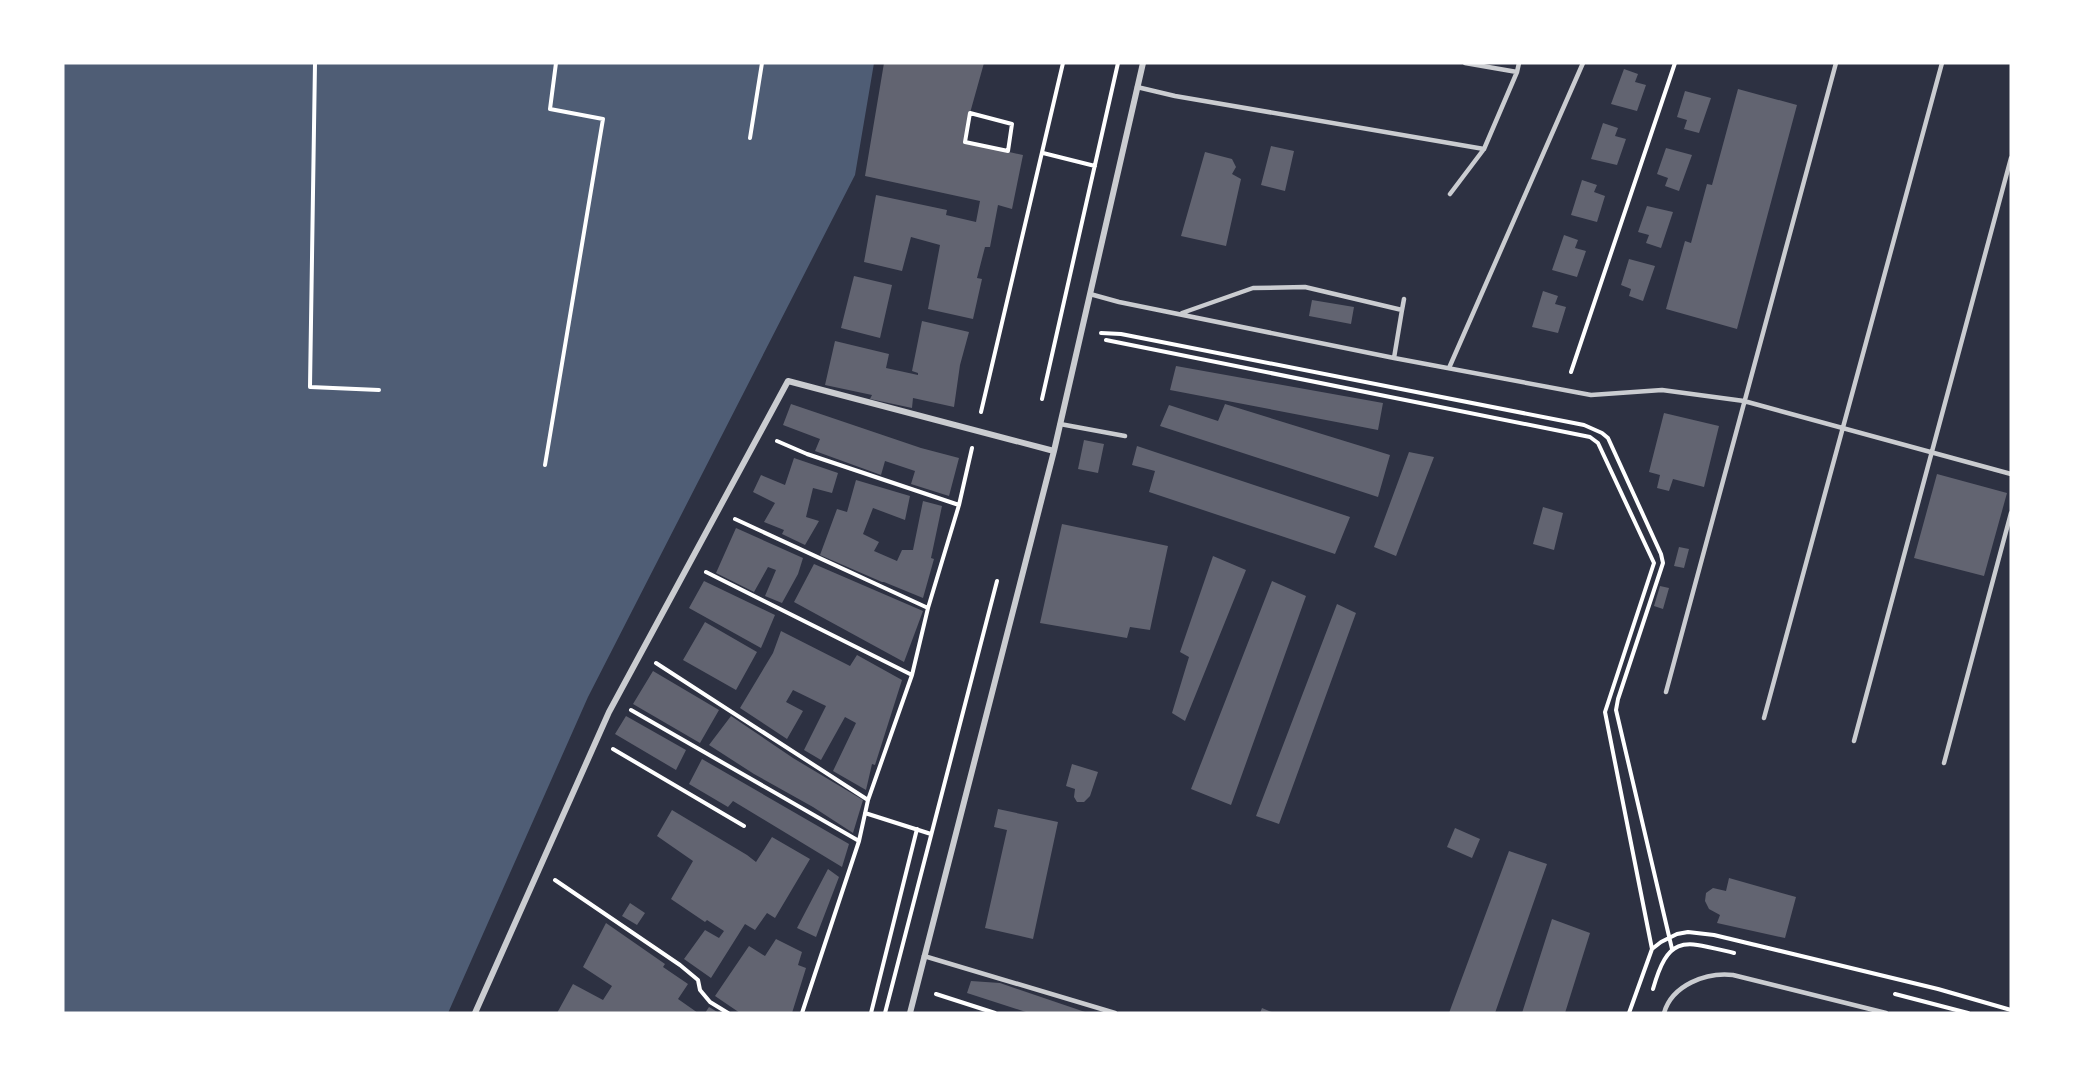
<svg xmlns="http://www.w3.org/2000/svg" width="2074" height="1076" viewBox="0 0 2074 1076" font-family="'Fira Sans',sans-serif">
<rect width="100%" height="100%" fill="#2d3142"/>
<path fill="#4f5d75" d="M63 63H874L855 175 588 697 448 1013H63Z"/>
<path fill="#626471" d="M884 63H984L970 113 965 142 1023 155 1012 209 998 205 990 247H985L977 278 982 279 973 319 928 309 940 245 911 237 902 271 864 262 876 195 947 210 946 215 976 222 980 201 865 176Z
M1624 69 1638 74 1635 82 1646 85 1637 111 1611 104Z
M1738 89 1797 105 1737 329 1666 309 1685 241 1691 243 1707 184 1712 185Z
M1685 91 1711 98 1699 133 1684 129 1687 120 1677 117Z
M1603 123 1618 128 1615 136 1626 139 1617 165 1591 159Z
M1271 146 1294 151 1285 191 1261 185Z
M1666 148 1692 155 1679 191 1665 186 1668 178 1657 174Z
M1205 152 1232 159 1236 167 1232 174 1241 179 1226 246 1181 236Z
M1582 180 1597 185 1594 192 1605 196 1597 222 1571 215Z
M1647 206 1673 212 1661 248 1646 243 1649 235 1638 232Z
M1564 235 1578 240 1575 248 1586 251 1577 277 1552 270Z
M1629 259 1655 266 1643 301 1629 296 1631 289 1621 285Z
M854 276 892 285 880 338 841 328Z
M1543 291 1558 296 1555 304 1566 307 1558 333 1532 327Z
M1312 300 1354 307 1351 324 1309 316Z
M922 321 969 332 960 365 954 407 913 398 912 408 870 399 872 395 825 385 835 341 889 354 886 368 918 375V373L912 371Z
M1176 366 1383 403 1378 430 1170 390Z
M791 404 921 448 959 458 949 496 911 484 915 471 885 461 881 475 815 451 820 439 783 425Z
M1225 404 1390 455 1378 497 1160 426 1169 405 1218 421Z
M1664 413 1719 426 1704 487 1673 479 1669 491 1657 488 1660 475 1649 472Z
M1084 440 1104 444 1098 473 1078 469Z
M1137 446 1350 517 1335 554 1149 492 1155 471 1132 465Z
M1409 452 1434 457 1396 556 1374 547Z
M794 458 838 473 832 493 813 488 806 517 819 521 805 545 782 534 784 530 764 522 775 503 753 492 761 475 785 485Z
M1937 474 2007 493 1984 576 1914 558Z
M856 480 910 496 905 520 873 508 863 534 879 542 874 551 897 561 902 550H913L923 501 942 506 931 558 934 559 923 598 884 582H882L820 555 837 509 847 512Z
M1543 507 1563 513 1554 550 1533 544Z
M1062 524 1168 546 1150 630 1130 627 1127 638 1040 623Z
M736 528 803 558 798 574 782 603 765 596 776 570 768 567 754 592 716 573Z
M1679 547 1689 549 1684 568 1674 566Z
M1213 556 1246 570 1185 721 1172 713 1189 657 1180 652Z
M814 564 923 611 904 662 794 602Z
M704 581 775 615 761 648 689 608Z
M1272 581 1306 596 1231 805 1191 789Z
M1660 586 1669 588 1663 609 1654 606Z
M1337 604 1356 613 1279 824 1256 816Z
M705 622 757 652 736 690 683 660Z
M781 631 850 666 857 655 902 680 875 765 872 764 866 790 833 771 856 723 845 717 821 760 804 750 826 706 793 690 786 702 803 711 787 739 740 708 773 653Z
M653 671 719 710 700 743 633 704Z
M626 716 686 750 676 770 615 734Z
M731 716 793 758 863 800 853 833 813 807 754 774 709 745Z
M702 759 849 844 842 867 733 801 728 807 689 784Z
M1072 764 1098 772 1090 796 1084 802H1077L1074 797 1075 789 1066 786Z
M998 809 1058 822 1033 939 985 928 1007 830 994 827Z
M672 810 747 855 756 862 772 837 810 859 775 918 767 913 755 930 745 924 711 978 684 959 705 930 719 938 724 931 707 920 705 922 671 899 693 861 657 836Z
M1455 828 1480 839 1472 858 1447 847Z
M1509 851 1547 864 1495 1013H1449Z
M828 869 839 877 816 937 797 928Z
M1729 878 1796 897 1785 938 1717 923 1720 915 1709 909 1705 901 1706 893 1713 888 1726 891Z
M630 903 645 913 637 925 622 916Z
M1552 919 1590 933 1565 1013H1522Z
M606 923 665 964 663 967 688 984 678 999 698 1013H557L573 984 603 1000 612 986 583 967Z
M776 939 802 952 798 965 806 968 792 1013H740L715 996 749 946 765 956Z
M971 981 1000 983 1088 1013H1029L967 993Z
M709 1007 719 1013H705Z
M1262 1008 1274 1013H1260Z"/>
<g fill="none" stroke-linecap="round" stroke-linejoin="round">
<path stroke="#fff" stroke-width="4" d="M315 63 310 387 379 390
M970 113 1012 124 1008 151 965 142Z
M750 138 762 63
M1043 153 1095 166
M1101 333 1121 334 1584 425 1602 433 1608 438 1661 554 1663 563 1618 699 1616 710 1672 949
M1106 340 1590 437 1598 443 1654 563 1605 712 1652 949
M1571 372 1675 63
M1042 399 1118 63
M981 412 1063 63
M777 441 807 454 959 505
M545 465 603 119 550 109 556 63
M735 519 928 608
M706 572 912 675
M656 663 868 800
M631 710 859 841
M613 749 744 826
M865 813 931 834
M555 880 680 965 698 980 700 990 710 1002 728 1013
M1653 989C1669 933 1684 941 1734 953
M936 994 995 1013
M1895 994 1968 1013
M802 1013 859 841 868 800 912 675 928 608 959 505 972 448
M871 1013 917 829
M885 1013 997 581
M1629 1013 1652 949 1661 942 1677 934 1688 932 1714 935 1938 989 2011 1010"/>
<path stroke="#caccd0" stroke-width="4.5" d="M1465 63 1517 72
M1137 87 1175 96 1484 149
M1450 194 1484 149 1517 72 1519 63
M1090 294 1119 302 1394 358 1591 395 1662 390 1744 401 2011 474
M1402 310 1404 299
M1182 313 1253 288 1305 287 1402 310 1394 358
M1449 368 1583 63
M1060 424 1125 436
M1666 692 1836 63
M1764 718 1942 63
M1854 741 2011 158
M1944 763 2011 513
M924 956 1115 1013
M1664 1013C1672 985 1706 972 1733 975L1886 1013"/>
<path stroke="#caccd0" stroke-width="6" d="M475 1013 609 712 788 381 1054 451
M910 1013 1054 451 1143 63"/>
</g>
<rect width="2074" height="1076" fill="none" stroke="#ffffff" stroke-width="129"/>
</svg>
